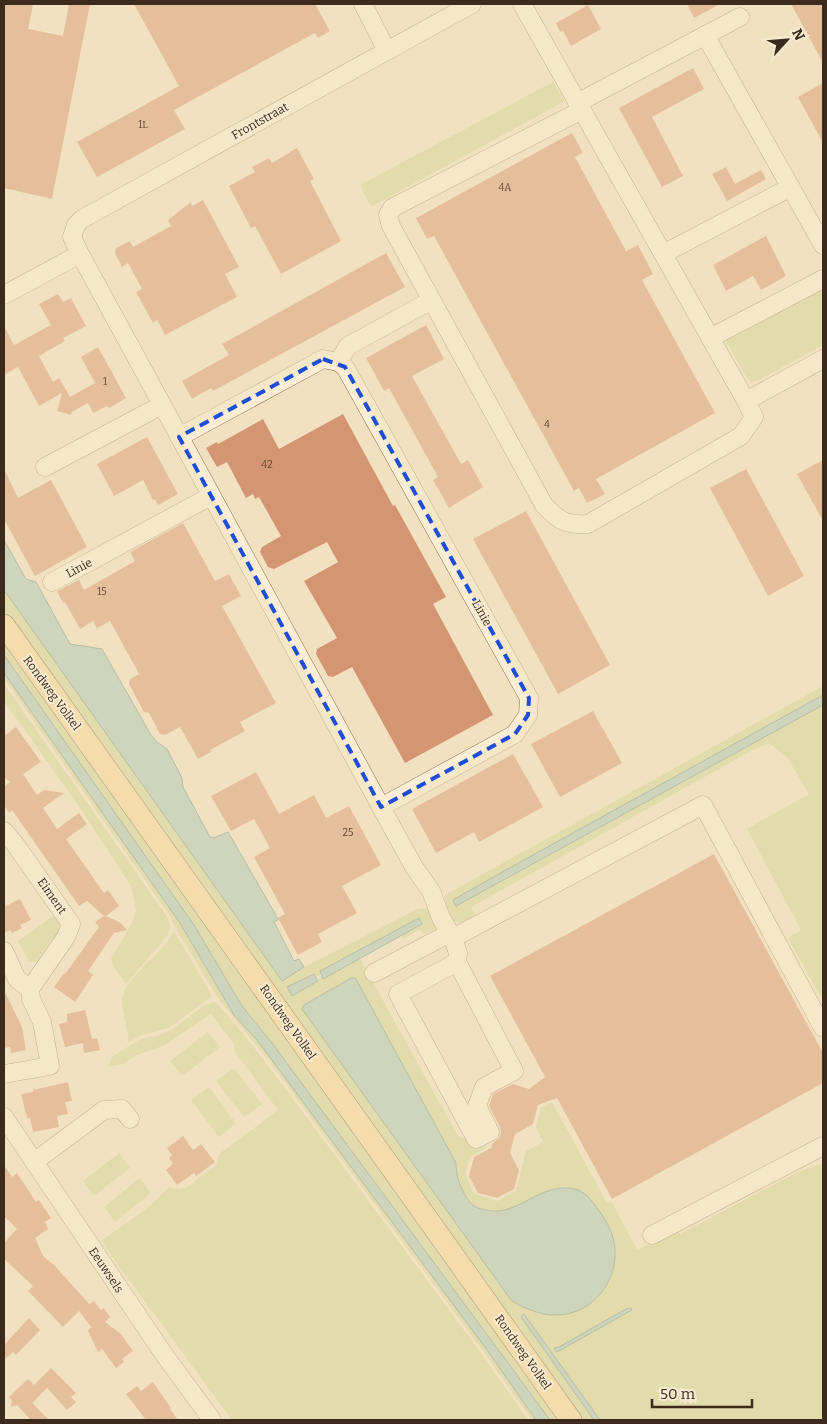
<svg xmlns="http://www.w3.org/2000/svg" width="827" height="1424" viewBox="0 0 827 1424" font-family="Bitter,serif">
<rect width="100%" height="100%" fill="#f2e1c0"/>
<path fill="#ced293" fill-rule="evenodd" d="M553 82 565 101 371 207 360 185Z
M823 280V345L759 380 751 382 745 375 722 334Z
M4 590 282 980 304 967 418 909 430 908 437 928 423 934 420 929 403 939 402 936 409 931 320 972 321 974 316 977 314 974 287 987 292 996 318 981 317 979 322 976 323 978 360 959 458 1136 486 1146 487 1148 470 1157 465 1174 474 1193 497 1201 516 1191 526 1151 543 1142 536 1128 541 1107 552 1102 607 1203 612 1202 637 1250 677 1229 680 1234 794 1174 823 1163V1420H600L524 1314 521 1317 594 1420H581L4 611ZM352 977 356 979 456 1163C458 1198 477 1221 514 1207L613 1269 609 1282 601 1293 540 1315 511 1300 302 1009 304 1005ZM631 1308V1310L557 1352 559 1347 626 1309Z
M4 637 561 1420H550L272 1043 242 1006 194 925 4 655Z
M4 673 180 923 234 1015 257 1040 487 1350 536 1420H532L481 1348 269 1061 217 997 174 925 170 916 4 678Z
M4 684 168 918 170 927 168 935 126 984C121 976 112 967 111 959L133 921 136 910 131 886 78 805 4 701Z
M823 686V695L453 900 456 906 507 879 823 705V1001L788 938 801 930 747 829 809 794 787 757 769 743 753 750 471 907 478 919C452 929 447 918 445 895Z
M56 914 62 924 60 935 52 939 36 962H29L18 941Z
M174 931 210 992 211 997 169 1028 142 1035 129 1042 128 1041C129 1026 119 1009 123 995 130 974 164 952 174 931Z
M213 1002 217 1003 249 1041 282 1084 478 1349 528 1420H232L105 1247 103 1240C125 1223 150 1209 169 1187 188 1193 190 1184 204 1174 208 1171 213 1168 217 1165L219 1154 278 1110 235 1052 234 1044 211 1014 163 1046 137 1055 123 1064 108 1067 112 1057 124 1049 139 1040 159 1035 171 1030 203 1006Z
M208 1032 220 1047 182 1076 170 1061Z
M234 1068 262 1104 244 1117 216 1081Z
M209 1087 236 1123 219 1137 191 1100Z
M119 1153 130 1168 94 1196 83 1181Z
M140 1178 151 1193 115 1222 104 1207Z"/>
<path fill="#a4c4b9" stroke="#699387" d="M4 540 26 579 36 582 70 644 102 649 151 735 157 742 167 749 182 778 183 787 210 837 213 838 228 832 277 917 278 920 274 922 294 961 299 959 304 967 282 981 4 590Z
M4 655 194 925 242 1006 272 1043 550 1420H536L487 1350 257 1040 234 1015 180 923 4 673Z
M823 695V705L456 906 453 900 504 871Z
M419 918 422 924 323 979 320 971Z
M314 974 318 981 292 996 287 987Z
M353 977 356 979 456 1163C456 1175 459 1184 465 1195 470 1204 475 1208 485 1210 515 1217 534 1189 563 1188 567 1188 572 1188 575 1189 587 1192 595 1205 602 1215 640 1267 589 1336 528 1309 522 1307 516 1304 511 1300L302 1009 304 1005Z
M631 1308 632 1310 557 1352 554 1348 559 1347 626 1309Z
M523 1314H524L600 1420H594L521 1317Z"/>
<path fill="#d49572" d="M4 4H33L28 29 63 36 69 4H90L52 199 4 188Z
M134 4H315L330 31 318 38 315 33 174 110 185 129 97 177 77 142 179 86Z
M687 4H720L694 18Z
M791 4H823V63Z
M588 5 601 29 571 46 563 31 560 32 556 23Z
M693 68 704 89 652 117 683 176 662 187 619 108Z
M823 83V143L798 97Z
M572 133 583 153 575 157 626 251 638 245 653 274 642 280 715 413 596 479 605 494 587 503 579 488 574 491 434 236 427 239 416 218Z
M297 148 314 179 310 181 341 241 281 274 255 226 251 228 229 186 255 172 252 167 263 161 269 158 272 163Z
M726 167 735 184 761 170 766 179 727 201 712 174Z
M203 200 239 267 225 274 237 297 165 335 157 320 153 323 136 292 142 289 128 263 122 267 115 253 116 248 130 241 133 247 171 226 168 220 191 202 192 206Z
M766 236 786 276 761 290 753 276 726 291 713 265Z
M386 253 405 287 213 391 211 388 192 399 182 381 229 355 222 344Z
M58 294 63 302 71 298 86 326 63 338 65 341 39 356 53 382 59 378 70 397 95 383 81 357 98 347 126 398 109 408 107 406 93 413 88 403 72 412 71 415 57 411 62 393 39 406 18 367 4 375V326L14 345 51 325 39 304Z
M426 325 444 359 412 376 461 464 468 460 483 487 449 508 433 480 438 477 389 388 384 391 366 358Z
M343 414 393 506 395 505 446 597 433 604 493 715 405 763 352 667 333 677 328 676 316 654 317 649 337 638 304 581 338 562 327 542 274 569 268 567 260 552 262 547 281 536 259 497 255 499 253 494 246 498 227 462 217 467 206 448 217 442 218 444 263 419 279 449Z
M147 437 178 494 158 505 155 499 153 500 143 480 114 496 97 464Z
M823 460V521L797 474Z
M4 469 18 498 51 480 87 547 35 576 4 519Z
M746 469 804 576 768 596 710 488Z
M526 511 610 665 558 694 473 539Z
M183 523 215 581 229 574 241 596 222 606 276 703 240 722 245 731 210 750 211 752 198 759 180 727 165 735 160 734 149 713 144 712 129 684 130 679 139 674 110 621 97 628 93 621 80 629 65 602 63 603 57 591 79 580 84 590 135 561 130 552Z
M593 711 622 763 560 797 531 744Z
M16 727 41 762 23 774 37 795 44 790 64 793 43 808 57 829 79 813 87 824 66 839 104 893 108 890 119 906 106 916 121 923 127 930 114 933 88 971 93 975 75 1002 54 987 64 973 65 974 99 927 95 922 104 916 87 901 79 906 12 810 9 813 4 805V787L10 782 4 777V736Z
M513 754 543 807 479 842 474 832 436 853 412 809Z
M256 772 279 814 314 795 326 818 349 806 381 865 342 886 357 913 318 934 322 942 298 955 278 918 285 914 254 857 270 848 254 819 231 831 211 796Z
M714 854 823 1053V1083L612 1199 557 1098 538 1105 533 1124 515 1134 510 1153 519 1170 514 1189 497 1198 478 1193 469 1176 474 1157 491 1148 493 1143 499 1138 501 1133 500 1127 489 1106 493 1094 513 1084 529 1089 545 1077 490 976Z
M20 899 31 920 20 925 22 928 12 933 10 930 4 933V907Z
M4 990 22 1027 26 1050 11 1053 10 1047 4 1048Z
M85 1010 92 1039 97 1038 100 1050 84 1053 83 1043 65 1047 59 1024 67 1022V1014Z
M68 1082 72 1101 65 1102 68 1114 57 1116 59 1127 33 1132 30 1118H27L21 1094 33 1092V1090Z
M183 1136 193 1150 201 1144 215 1162 196 1176 194 1173 177 1185 166 1170 173 1164 169 1158 172 1155 167 1148Z
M4 1165 12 1177 17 1173 36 1202 39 1200 51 1218 45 1222 48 1229 35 1238 43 1256 55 1266 89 1304 94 1301 101 1310 104 1308 110 1317 105 1322 121 1334 133 1351 122 1359 124 1362 116 1368 102 1349 98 1352 88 1331 91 1327 79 1311 63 1327 28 1291 33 1286 4 1259V1243L17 1229 4 1216Z
M29 1318 40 1330 16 1355 13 1352 4 1360V1345Z
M51 1368 76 1393 71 1397 76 1402 67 1410 47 1388 32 1403 49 1420H31L17 1405 11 1407 12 1400 9 1397 28 1379 34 1385Z
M153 1382 171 1408 170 1409 178 1420H146L126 1394 137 1386 141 1391Z"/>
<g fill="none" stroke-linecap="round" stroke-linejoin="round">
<g stroke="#8e7056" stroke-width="19">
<path id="minor" d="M363 4 387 51
M472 4 82 219 76 225 72 237 80 254 381 807 414 867 431 891 441 918 453 938 703 805 823 1028
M522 4 746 401 754 417 741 436 588 524C566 525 560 522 544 505L391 226 388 215 392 208 582 110
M705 35 823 245
M577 103 740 17
M663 254 791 187
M4 295 80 254
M710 338 823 279
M338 362 348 346 432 300
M746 401 823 359
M179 437 323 359 338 362 345 367 529 698 528 715 515 734 381 807
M45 467 162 405
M52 582 211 496
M4 831 15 844 71 924 66 937 30 989 31 999 42 1022 50 1066 4 1074
M453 938 458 953 457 962 514 1071 484 1087 477 1106 490 1132 476 1139 398 994 457 962
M4 951 17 979 30 989
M374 973 450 933
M4 1117 163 1353 212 1420
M34 1162 104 1110 122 1109 130 1119
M652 1235 823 1146"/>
</g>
<g stroke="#5b3e2b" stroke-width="22">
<path id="major" d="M4 625 571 1420"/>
</g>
<use href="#minor" stroke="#fceed5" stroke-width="18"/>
<use href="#major" stroke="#f9d494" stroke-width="21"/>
</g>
<path d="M0 0H827V1424H0ZM323 359 345 367 529 698 528 715 515 734 381 807 179 437Z" fill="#f2e1c0" fill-opacity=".55" fill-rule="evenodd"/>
<path fill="none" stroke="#1d4ed8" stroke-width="4" stroke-dasharray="10 6" stroke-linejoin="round" d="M323 359 345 367 529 698 528 715 515 734 381 807 179 437Z"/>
<g text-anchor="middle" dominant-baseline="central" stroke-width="4" stroke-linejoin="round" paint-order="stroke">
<g font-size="10" fill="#624532">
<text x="143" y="125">1L</text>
<text x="505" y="188">4A</text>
<text x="105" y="382">1</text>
<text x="547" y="425">4</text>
<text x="267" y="465">42</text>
<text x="102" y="592">15</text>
<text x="348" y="833">25</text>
</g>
<g font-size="12" fill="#3c2a1c" stroke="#f9ebd1">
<text transform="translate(260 121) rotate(-29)">Frontstraat</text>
<text transform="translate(79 568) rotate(-28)">Linie</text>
<text transform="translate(482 613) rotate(61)">Linie</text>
<text transform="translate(52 693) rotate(54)">Rondweg Volkel</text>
<text transform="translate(52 896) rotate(55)">Eiment</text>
<text transform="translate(288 1022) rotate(55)">Rondweg Volkel</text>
<text transform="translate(106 1270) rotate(56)">Eeuwsels</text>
<text transform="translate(523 1352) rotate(55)">Rondweg Volkel</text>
</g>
</g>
<rect width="827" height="1424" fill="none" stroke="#3c2a1c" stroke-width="10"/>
<g transform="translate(787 40) rotate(64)" stroke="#f9ebd1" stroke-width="4" paint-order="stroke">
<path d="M0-4L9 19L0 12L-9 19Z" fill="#3c2a1c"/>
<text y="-8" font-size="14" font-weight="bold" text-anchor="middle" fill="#3c2a1c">N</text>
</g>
<path d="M652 1399v8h100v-8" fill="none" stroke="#3c2a1c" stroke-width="2.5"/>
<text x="660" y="1399" font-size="15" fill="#3c2a1c" stroke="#f9ebd1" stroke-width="4" paint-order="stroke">50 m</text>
</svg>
